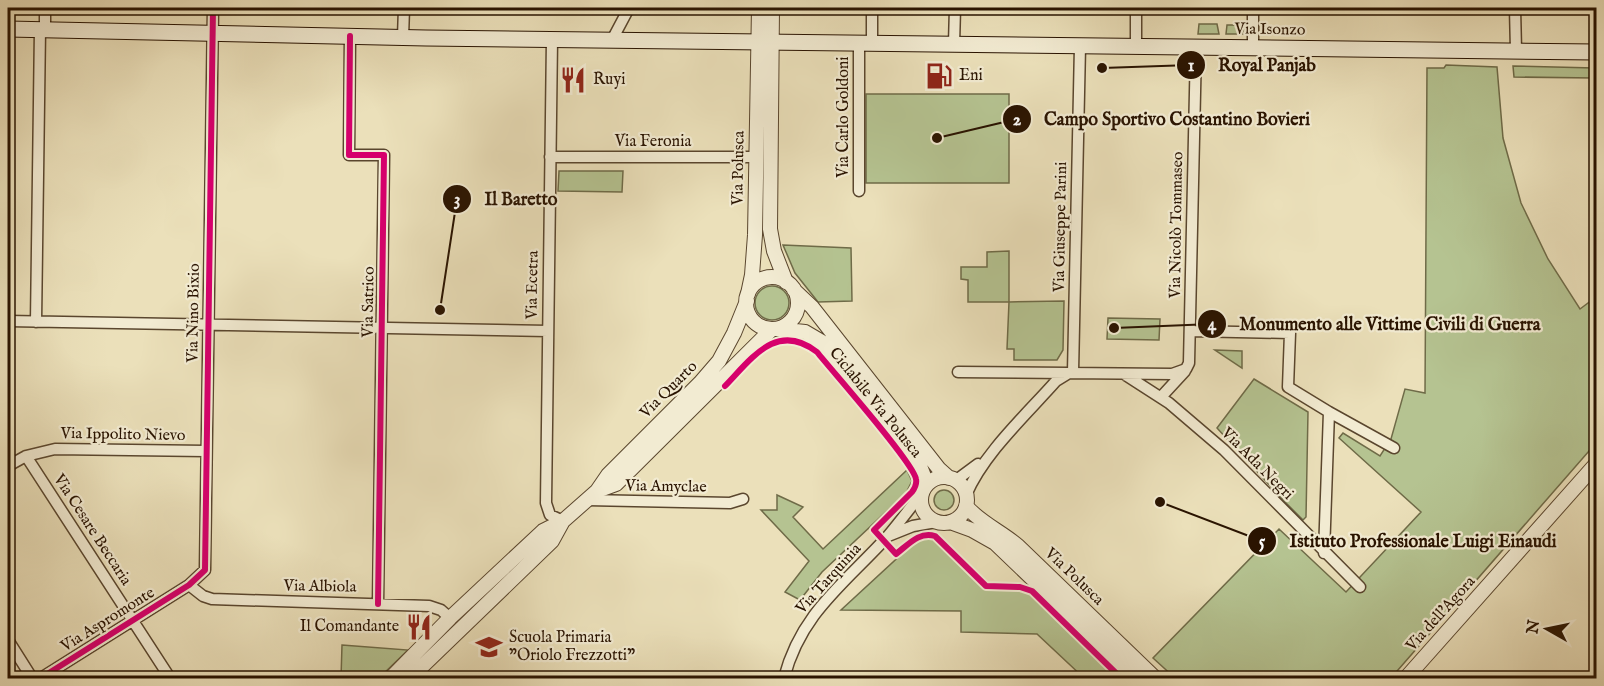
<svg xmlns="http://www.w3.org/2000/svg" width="1604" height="686" viewBox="0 0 1604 686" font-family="'IM FELL English',serif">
<rect width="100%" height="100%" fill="#ebe0ba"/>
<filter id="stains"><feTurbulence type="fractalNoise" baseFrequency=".00333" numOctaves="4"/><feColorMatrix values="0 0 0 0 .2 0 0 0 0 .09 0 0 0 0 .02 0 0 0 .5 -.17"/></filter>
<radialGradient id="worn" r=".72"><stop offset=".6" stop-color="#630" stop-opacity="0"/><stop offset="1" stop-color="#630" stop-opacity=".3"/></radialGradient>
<path fill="#b5c391" stroke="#6f6b48" stroke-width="1.5" d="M1199 24H1217L1219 34H1198Z
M1227 25H1244L1243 34H1226Z
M1446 65 1497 67 1503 138 1521 203 1548 259 1580 309 1596 297V443L1391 678H1175L1153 658 1279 529 1346 592 1421 512 1339 438 1343 433 1380 456 1391 439 1405 389 1425 393 1427 68H1444Z
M1513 66 1594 68V78L1514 77Z
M866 94H1009V183H866Z
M559 171H623L622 192 558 191Z
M783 245 851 248 852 301 818 302 795 273Z
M1009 251V302L1064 301 1063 350 1057 360H1014V349H1007L1009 302H968V280L961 279V267H987V252Z
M755 303a17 17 0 1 1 34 0a17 17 0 1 1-34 0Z
M1108 318 1160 319 1159 340 1107 339Z
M1215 350 1242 351V368Z
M1254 379 1308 412 1306 517 1303 520 1286 503 1217 428Z
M907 470 912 481 906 493 822 572 800 600 785 592 809 561 761 510H777V495L803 507 793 517 823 549Z
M934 500a10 10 0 1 1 20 0a10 10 0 1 1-20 0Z
M927 536 932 538 986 589 1015 590 1029 593 1117 678H1084L1037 634 961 632V611L841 610 917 540Z
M342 645 408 650 379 678H341Z"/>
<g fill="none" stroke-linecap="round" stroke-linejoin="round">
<g stroke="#5a462e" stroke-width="13">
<path id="minor" d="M1515 8 1516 51
M45 29V8
M350 36 349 155H384L378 604
M403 37 404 8
M552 39 546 503 550 515 563 521
M612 40 629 8
M872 43V8
M954 44 955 8
M1136 47V8
M1253 48V8
M550 157H755
M859 191V43
M8 321 548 331
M36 322 40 29
M1190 331 1290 333 1288 387 1329 412 1394 448
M958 372 1172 374 1186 369 1189 363 1196 47
M1073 372 1080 46
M1124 374 1169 403 1224 450 1360 587
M1161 397 1185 371
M26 456 170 678
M8 466 26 456 55 449 206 451
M955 481 978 464
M966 495C984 453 1026 415 1056 381L1069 373
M587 500 730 503 743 499
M888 536 913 526 936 522
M1324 553 1329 412
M189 585 203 596 212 599 429 606 441 610 450 618
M8 640 32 678
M41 678 189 585 205 570 213 8
M784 678C801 613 844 584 887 537 899 523 910 508 922 493"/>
</g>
<g stroke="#5a462e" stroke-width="16">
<path id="tertiary" d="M772 8 770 229 774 251 786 282
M746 303a26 26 0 1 1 52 0a26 26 0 1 1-52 0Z
M794 290 812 307 939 469 949 478
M748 294 752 275 755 235 759 8
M776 329 805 332 822 342 920 466 927 484
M921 500a23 23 0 1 1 46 0a23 23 0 1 1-46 0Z
M597 491 616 484 772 329
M966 506C979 522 1002 532 1018 546L1155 678
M950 522 972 530 995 543 1136 678
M391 678 450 618 543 531 563 521 597 491 608 475 700 383 719 361 734 333 747 301
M410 678 552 541 563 521
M1406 678 1596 464"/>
</g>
<g stroke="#291300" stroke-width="17">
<path id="secondary" d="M8 29 426 38 1596 52"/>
</g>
<use href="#minor" stroke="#f2ebd2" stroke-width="10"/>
<use href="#tertiary" stroke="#f2ebd2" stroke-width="14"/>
<use href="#secondary" stroke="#f2ebd2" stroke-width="15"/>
<g stroke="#f2ebd2" stroke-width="10">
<path id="cycleway" d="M350 36 349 155H384L378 604
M725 386C752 358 777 321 817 352 833 372 913 462 916 479 917 484 915 488 912 492L874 530 896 554C908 545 919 531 935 536L986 586 1020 587 1032 591 1121 678
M41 678 189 585 205 570 213 8"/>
</g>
<use href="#cycleway" stroke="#d6006c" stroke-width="6"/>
</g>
<defs>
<g id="fuel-bare" transform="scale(2.07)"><path d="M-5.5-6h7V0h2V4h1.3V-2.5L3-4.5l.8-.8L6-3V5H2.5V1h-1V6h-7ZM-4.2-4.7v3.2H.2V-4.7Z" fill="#8f2418" stroke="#f2ebd2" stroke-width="2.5" paint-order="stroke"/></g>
<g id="restaurant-bare" transform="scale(2.07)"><path d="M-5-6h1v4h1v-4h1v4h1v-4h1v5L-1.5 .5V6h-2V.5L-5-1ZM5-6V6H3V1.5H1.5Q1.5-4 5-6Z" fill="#8f2418" stroke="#f2ebd2" stroke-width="2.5" paint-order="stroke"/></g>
<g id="school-bare" transform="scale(2.07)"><path d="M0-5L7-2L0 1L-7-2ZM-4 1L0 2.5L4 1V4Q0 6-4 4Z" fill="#8f2418" stroke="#f2ebd2" stroke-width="2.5" paint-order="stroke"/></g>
</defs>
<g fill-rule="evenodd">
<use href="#fuel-bare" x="939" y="76"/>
<use href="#restaurant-bare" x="573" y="80"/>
<use href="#restaurant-bare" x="419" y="627"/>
<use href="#school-bare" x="489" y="647"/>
</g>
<g text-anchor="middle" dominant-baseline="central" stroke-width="4.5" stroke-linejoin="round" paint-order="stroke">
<g font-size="16" fill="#291300" stroke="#f2ebd2">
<text transform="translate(1270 30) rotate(1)">Via Isonzo</text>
<text transform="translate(844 117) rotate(-90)">Via Carlo Goldoni</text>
<text x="653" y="142">Via Feronia</text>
<text transform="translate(739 168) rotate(-89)">Via Polusca</text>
<text transform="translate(1177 225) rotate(-89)">Via Nicolò Tommaseo</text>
<text transform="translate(1061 227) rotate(-89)">Via Giuseppe Parini</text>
<text transform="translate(533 285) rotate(-89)">Via Ecetra</text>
<text transform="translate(369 302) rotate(-89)">Via Satrico</text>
<text transform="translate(194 313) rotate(-89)">Via Nino Bixio</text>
<text transform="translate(669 390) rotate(-45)">Via Quarto</text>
<text transform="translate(875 403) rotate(51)">Ciclabile Via Polusca</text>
<text transform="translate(123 435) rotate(1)">Via Ippolito Nievo</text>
<text transform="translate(1257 464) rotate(45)">Via Ada Negri</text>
<text transform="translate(666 487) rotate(1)">Via Amyclae</text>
<text transform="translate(92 530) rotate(57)">Via Cesare Beccaria</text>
<text transform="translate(1074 577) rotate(44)">Via Polusca</text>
<text transform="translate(829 579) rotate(-48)">Via Tarquinia</text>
<text transform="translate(320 587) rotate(1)">Via Albiola</text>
<text transform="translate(1441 614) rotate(-48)">Via dell'Agora</text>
<text transform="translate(108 620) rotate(-32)">Via Aspromonte</text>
</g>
<g font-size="16" fill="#291300" stroke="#f2ebd2" text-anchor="start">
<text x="959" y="76">Eni</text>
<text x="593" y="80">Ruyi</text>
<text x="399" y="627" text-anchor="end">Il Comandante</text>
<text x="509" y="638">Scuola Primaria<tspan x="509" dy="18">"Oriolo Frezzotti"</tspan></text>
</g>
</g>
<path fill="none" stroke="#291300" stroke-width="2" d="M1102 68L1191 65M937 138L1017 119M440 310L457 199M1114 328L1212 324M1160 502L1262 541"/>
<g fill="#291300" stroke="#f2ebd2" stroke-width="2">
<circle cx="1102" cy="68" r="6"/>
<circle cx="937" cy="138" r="6"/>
<circle cx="440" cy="310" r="6"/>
<circle cx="1114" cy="328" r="6"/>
<circle cx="1160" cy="502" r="6"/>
<circle cx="1191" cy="65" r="15"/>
<circle cx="1017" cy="119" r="15"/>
<circle cx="457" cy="199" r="15"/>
<circle cx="1212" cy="324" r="15"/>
<circle cx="1262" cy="541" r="15"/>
</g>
<g font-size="18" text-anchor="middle" font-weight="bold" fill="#fff">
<text x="1191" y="71">1</text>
<text x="1017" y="125">2</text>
<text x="457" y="205">3</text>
<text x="1212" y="330">4</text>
<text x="1262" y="547">5</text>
</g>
<g font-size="18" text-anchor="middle" font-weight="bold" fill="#291300" stroke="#f2ebd2" stroke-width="4.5" stroke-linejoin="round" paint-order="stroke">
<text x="1267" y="71">Royal Panjab</text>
<text x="1177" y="125">Campo Sportivo Costantino Bovieri</text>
<text x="521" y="205">Il Baretto</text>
<text x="1390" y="330">Monumento alle Vittime Civili di Guerra</text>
<text x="1423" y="547">Istituto Professionale Luigi Einaudi</text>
</g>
<rect width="1604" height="686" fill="none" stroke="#ebe0ba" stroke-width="30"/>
<rect x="9" y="9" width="1586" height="668" fill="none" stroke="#291300" stroke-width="3"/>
<rect x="15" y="15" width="1574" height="656" fill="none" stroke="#291300" stroke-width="1.5"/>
<g transform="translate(1547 629) rotate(279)" stroke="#f2ebd2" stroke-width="4.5" paint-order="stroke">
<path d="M0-4.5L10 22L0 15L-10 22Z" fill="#291300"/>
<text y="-9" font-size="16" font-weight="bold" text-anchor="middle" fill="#291300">N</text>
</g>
<rect width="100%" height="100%" filter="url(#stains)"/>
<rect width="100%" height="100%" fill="url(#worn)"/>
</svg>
